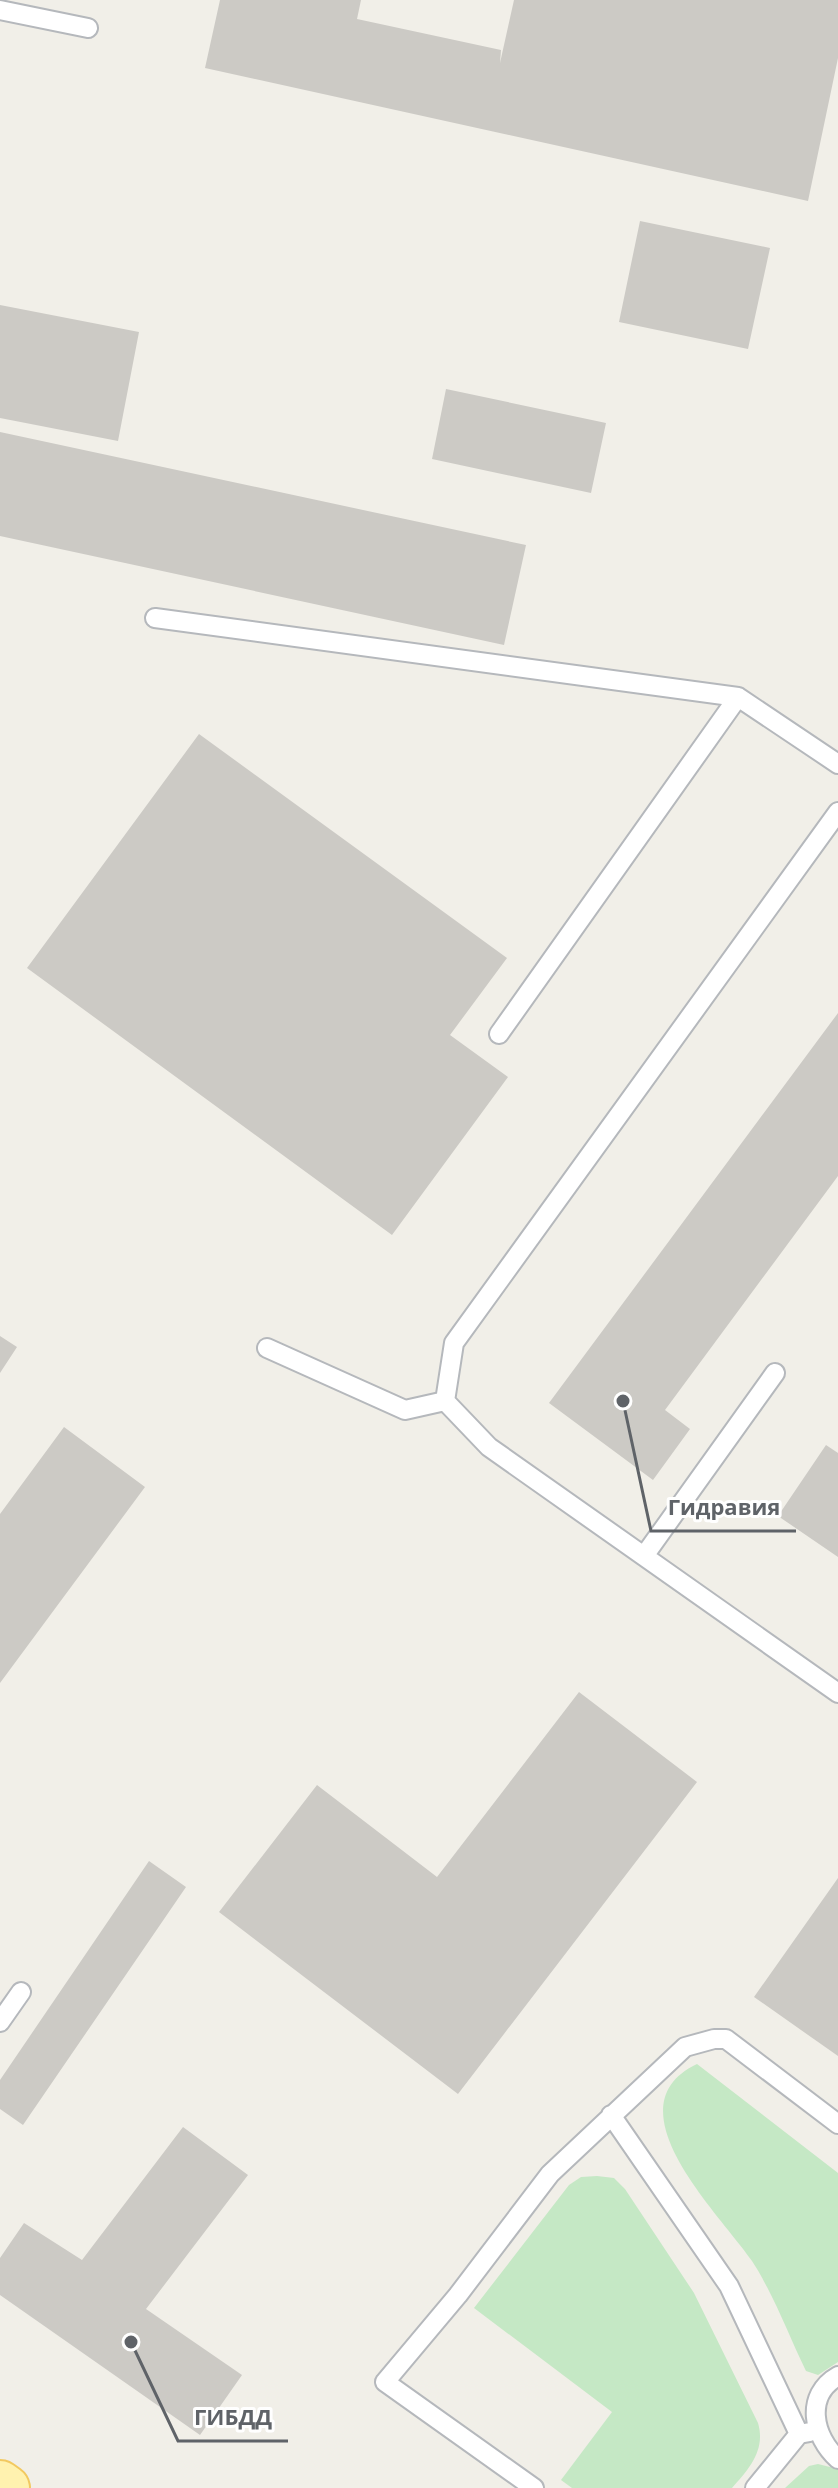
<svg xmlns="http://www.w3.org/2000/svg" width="838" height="2488" viewBox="0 0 838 2488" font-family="'Open Sans',sans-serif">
<rect width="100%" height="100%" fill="#f1efe8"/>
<path fill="#c5e8c5" d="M697 2064 838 2173V2362L818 2375 806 2371C789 2336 773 2293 752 2261 721 2215 607 2107 697 2064Z
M597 2176 614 2178 625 2189 694 2293 758 2423C766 2450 749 2469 732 2488H572L561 2480 612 2412 474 2308 569 2185 581 2177Z
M818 2464 838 2469V2488H785L809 2466Z"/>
<path fill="#cccac5" d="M220 0H361L357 19 501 50 500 63 514 0H838V58L808 201 205 68Z
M640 221 770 248 748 349 619 322Z
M0 305 139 332 118 441 0 418Z
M446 389 606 423 591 493 432 459Z
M0 432 526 545 504 645 0 536Z
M199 734 507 958 450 1035 508 1077 392 1235 27 968Z
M838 1013V1176L665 1410 690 1429 653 1480 549 1403Z
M0 1336 17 1347 0 1373Z
M64 1427 145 1487 0 1683V1514Z
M826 1445 838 1453V1557L778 1516Z
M579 1692 697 1782 458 2094 219 1912 317 1785 437 1877Z
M149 1861 186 1887 23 2125 0 2109V2080Z
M838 1878V2056L754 1997Z
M183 2127 248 2175 146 2309 242 2375 200 2435 0 2295V2258L24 2223 82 2260Z"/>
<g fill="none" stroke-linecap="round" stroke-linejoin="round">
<g stroke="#b5b8bc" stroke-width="22">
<path id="service" d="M0 10 88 28
M155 618 738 697
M838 812 454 1343 445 1401 489 1447 838 1693
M499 1034 738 697 838 764
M267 1348 405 1410 445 1401
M644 1556 775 1373
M0 2022 21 1992
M611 2115 729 2286 799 2434
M838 2376C804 2395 813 2437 838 2459
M534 2488 385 2382 458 2295 550 2174 685 2047 714 2039H726L838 2124
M755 2488 799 2434 810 2432"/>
</g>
<g stroke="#f2c960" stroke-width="48">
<path id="primary" d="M0 2483 7 2488"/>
</g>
<use href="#service" stroke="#fff" stroke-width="18"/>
<use href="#primary" stroke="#fff2af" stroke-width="44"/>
</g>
<path fill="none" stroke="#5f6368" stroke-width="3" d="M623 1401L651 1531H796M131 2342L178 2441H288"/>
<g fill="#5f6368" stroke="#fff" stroke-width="3">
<circle cx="623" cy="1401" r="8"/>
<circle cx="131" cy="2342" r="8"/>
</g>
<g font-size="22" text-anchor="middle" font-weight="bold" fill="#5f6368" stroke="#fff" stroke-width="6" stroke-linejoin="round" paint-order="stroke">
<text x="724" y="1515">Гидравия</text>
<text x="233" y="2425">ГИБДД</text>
</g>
</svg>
